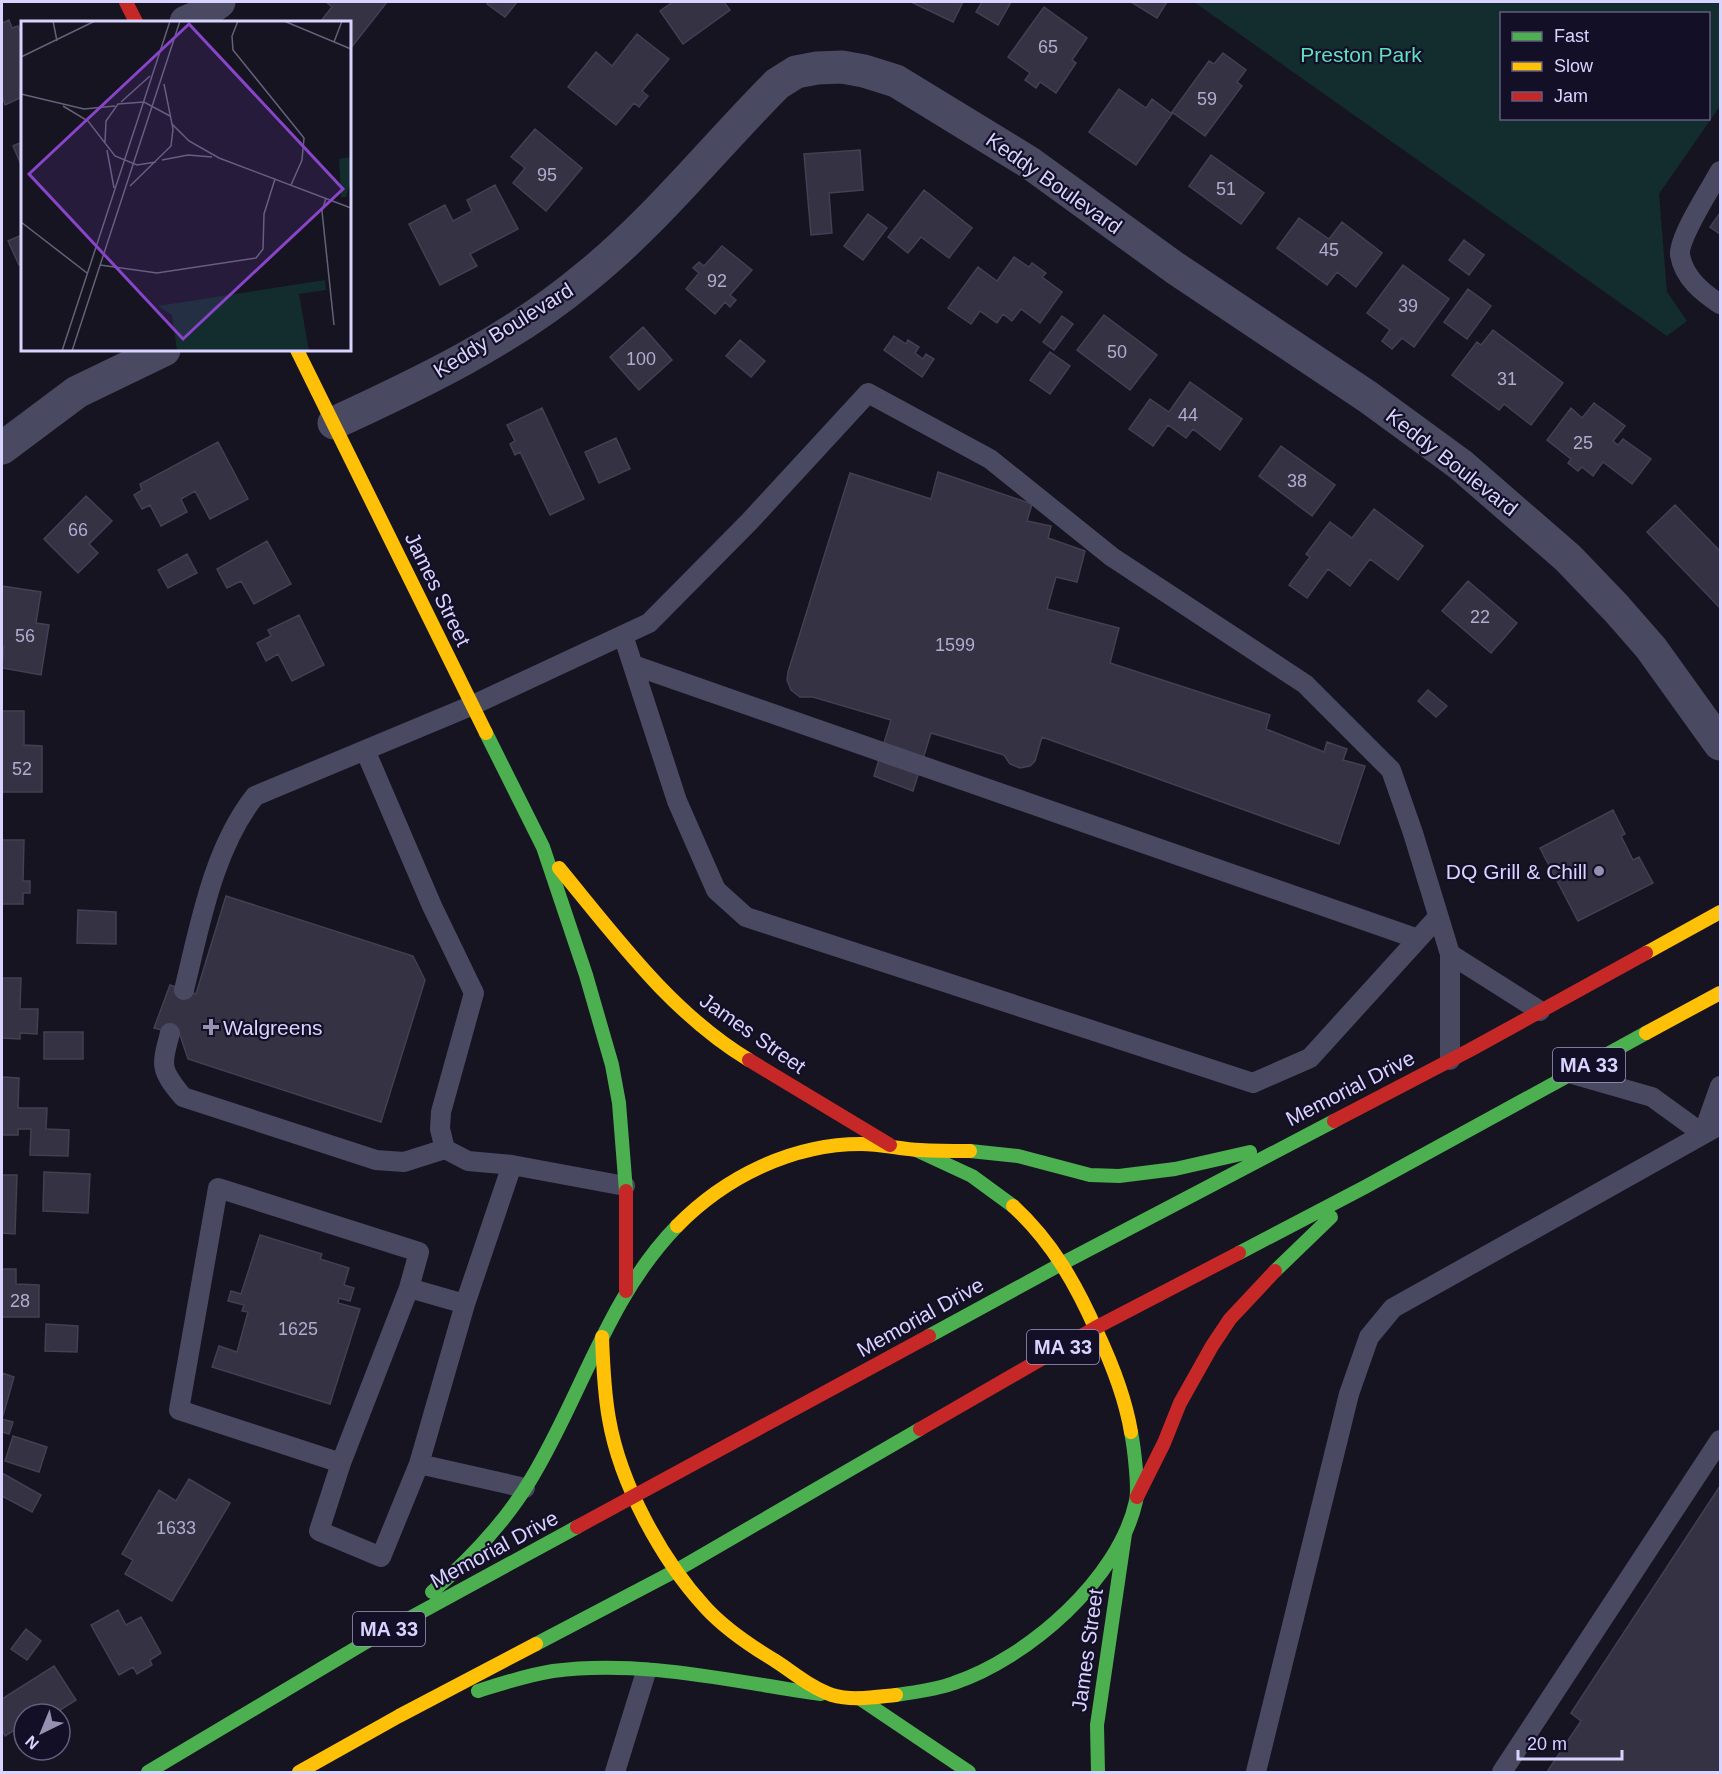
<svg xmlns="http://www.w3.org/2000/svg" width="1722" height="1774" viewBox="0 0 1722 1774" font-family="Arial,sans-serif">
<rect width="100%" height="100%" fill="#161421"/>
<path fill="#132c2d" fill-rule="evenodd" d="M1194 2H1720V106L1659 194 1667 292 1687 321 1667 336ZM1502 14H1708V118H1502Z"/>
<path fill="#343243" stroke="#433f54" stroke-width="1.5" d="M326 2H387L350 49V22H320L332 7Z
M489 2H517L505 17 487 4Z
M673 2H724L730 10 683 44 660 11Z
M911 2H963L953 22Z
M982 2H1011L998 25 976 12Z
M1131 2H1167L1157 18Z
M1044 7 1087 38 1072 60 1076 63 1056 93 1040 82 1036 88 1025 80 1030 73 1008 57Z
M9 20 12 28 18 26 22 36V97L5 105 2 96V23Z
M637 34 669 59 642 91 648 96 639 107 634 103 616 125 568 87 596 52 612 66Z
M1223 53 1246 70 1237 82 1242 86 1205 136 1172 112 1209 61 1214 64Z
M1119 89 1146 108 1152 99 1172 114 1136 165 1089 132Z
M535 129 582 168 546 211 513 183 525 168 511 157Z
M22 142V167L13 146Z
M860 150 863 190 829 193 832 233 811 235 804 154Z
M1211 155 1264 193 1241 224 1189 186Z
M495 185 518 229 470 254 477 266 440 285 409 224 445 205 453 221 472 211 467 200Z
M924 190 972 228 949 258 921 237 908 253 888 237Z
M1720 213V234L1710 227Z
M868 214 887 228 863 260 844 246Z
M1299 218 1329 239 1342 222 1382 253 1356 287 1337 272 1327 285 1277 248Z
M22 235V263L19 265 8 241Z
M1464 240 1484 255 1469 275 1449 260Z
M722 246 752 270 730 295 736 300 730 307 725 302 715 314 686 289 699 273 693 268 699 262 704 266Z
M1014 257 1029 267 1032 263 1046 273 1042 277 1062 292 1040 323 1021 309 1012 321 1003 314 997 323 980 311 971 324 948 308 978 267 997 281Z
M1403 265 1449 299 1414 347 1402 338 1392 349 1382 341 1390 330 1367 313Z
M1468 289 1491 306 1467 339 1444 322Z
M1104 315 1157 355 1130 390 1077 350Z
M1062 316 1073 324 1054 350 1043 342Z
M643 327 672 360 639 390 610 357Z
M1493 330 1563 383 1531 425 1504 404 1499 410 1452 375 1477 342 1481 345Z
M894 336 906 344 908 340 919 347 915 353 923 359 926 354 934 359 922 377 884 350Z
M740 340 765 361 751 377 726 356Z
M1050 352 1070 366 1050 394 1030 380Z
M1190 382 1242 419 1220 450 1193 429 1186 438 1168 425 1153 446 1129 429 1150 399 1169 412Z
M1594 403 1625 426 1613 441 1618 445 1623 439 1651 459 1632 484 1603 462 1593 476 1582 467 1578 471 1568 463 1571 459 1547 440 1571 408 1582 418Z
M542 408 584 499 550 515 520 452 515 455 510 444 515 441 507 425Z
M616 438 630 469 599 483 585 452Z
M218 442 248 499 210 519 195 491 181 499 187 512 161 526 150 505 142 509 134 495 142 490 140 484Z
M1281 446 1335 485 1312 516 1259 476Z
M938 472 1032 504 1027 521 1051 526 1048 538 1085 551 1077 582 1056 577 1047 609 1119 628 1110 663 1270 715 1266 729 1324 752 1327 742 1347 749 1343 760 1365 766 1339 844 1042 737 1035 761 1030 766 1020 768 1010 764 1004 755 931 733 913 791 874 776 891 720 813 697H800L791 690 787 680 788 672 850 473 931 499Z
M86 496 112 521 89 544 98 553 78 573 44 539Z
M1675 505 1720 551V608L1647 532Z
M1374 509 1423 546 1398 580 1370 559 1350 586 1328 569 1307 598 1289 585 1310 557 1306 554 1330 522 1352 538Z
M267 541 291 584 254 604 241 581 227 588 217 569Z
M187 554 197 573 168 588 158 570Z
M1468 581 1517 623 1491 653 1442 611Z
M2 586 41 592 36 623 49 625 41 675 2 668 4 647H2Z
M299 615 324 665 292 681 278 654 266 661 257 643 271 636 268 630Z
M1428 690 1447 706 1436 717 1418 701Z
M2 711H24V745L42 746V792H2Z
M1613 810 1625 834 1621 836 1633 860 1639 857 1653 883 1578 921 1540 848Z
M2 840H24L23 881H30V893H23V904H2Z
M226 896 413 956 425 980 381 1122 188 1059 180 1035 154 1028 170 985 196 994Z
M78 910 116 912V944L77 943Z
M2 978H21L20 1009H38L37 1034 20 1033V1039L2 1038Z
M44 1032H83V1059H44Z
M2 1077 19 1078 18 1108H47L46 1129 69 1130 68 1156 30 1155 31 1129H18V1135H2Z
M44 1172 90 1174 88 1213 43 1211Z
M2 1175H17L15 1234 2 1233Z
M260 1235 322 1254 320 1259 349 1268 344 1285 354 1288 350 1301 339 1298 338 1303 360 1309 330 1404 212 1367 219 1346 237 1352 248 1312 242 1311 244 1305 228 1301 231 1291 241 1294Z
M2 1269H16V1284L39 1285V1317H2Z
M46 1324 78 1326 77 1352 45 1351Z
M2 1373 14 1377 2 1419 13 1422 9 1434 2 1432Z
M13 1436 47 1447 39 1472 5 1461Z
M2 1473 41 1495 32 1512 2 1496Z
M189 1479 230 1503 172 1601 125 1574 133 1560 122 1554 159 1490 176 1501Z
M1720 1486V1772H1547L1581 1721 1571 1713Z
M118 1610 126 1625 141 1617 161 1653 150 1660 152 1665 137 1674 133 1667 119 1675 91 1625Z
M26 1629 41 1641 27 1660 11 1649Z
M54 1666 76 1700 54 1714H24V1724L5 1736 2 1730V1699Z"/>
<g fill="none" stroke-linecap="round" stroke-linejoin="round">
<path stroke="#4a4962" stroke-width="20" d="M1720 171C1711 188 1678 238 1680 255 1684 278 1703 293 1720 304
M623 635 677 801 716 890 746 917 1253 1083 1310 1058 1438 917
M633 665 1418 939
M365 750 432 906 474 993 441 1112 440 1129 445 1149 468 1161 512 1165 625 1186
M184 990C200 925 213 849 255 796L473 705 649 623 750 521 868 393 990 459 1112 557 1305 684 1391 770 1413 833 1450 954
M170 1033C161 1067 160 1069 183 1097L376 1160 404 1162 445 1149
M1450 1060V954L1540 1011
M1572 1074 1652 1097 1703 1134 1720 1086
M512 1165 465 1304 419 1464 525 1488
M409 1288 341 1463 179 1410 218 1188 419 1252 409 1288 465 1304
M341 1463 319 1531 381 1557 419 1464
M615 1772 646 1672
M1256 1772 1349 1394 1369 1337 1393 1308 1720 1125
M1502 1772 1720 1440"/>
<path stroke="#4a4962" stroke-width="33" d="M186 22 198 17 219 2
M334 423C421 383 511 340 585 278 656 221 713 148 777 84L796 72 817 68 842 67 864 71 896 81 1030 163 1175 268 1368 397 1461 465 1568 558 1616 608 1651 648 1720 744
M2 448 77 392 164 350"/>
<path stroke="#4caf50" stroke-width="14" d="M486 733 543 847 586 975 612 1065 619 1103 626 1191
M916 1150 972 1176 1013 1206
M970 1151 1018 1156 1090 1175 1119 1176 1175 1169 1250 1152
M1239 1253 1365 1187 1646 1033
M1275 1271 1331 1217
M929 1336 1063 1263 1334 1121
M432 1592C470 1559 505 1523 531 1479 582 1395 607 1298 677 1226
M536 1644 677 1570 920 1429
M478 1691C503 1683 527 1675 553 1671 642 1659 734 1682 821 1694
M896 1695C915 1692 935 1690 954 1683 1028 1658 1119 1579 1136 1501 1139 1488 1134 1447 1131 1432
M859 1698 969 1772
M148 1772 366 1642 577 1527
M1098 1772 1097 1725 1125 1534"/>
<path stroke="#ffc107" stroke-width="14" d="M297 350 486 733
M559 868C616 937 671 1013 749 1060
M1646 953 1720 912
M1646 1033 1720 993
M1013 1206C1052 1242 1076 1284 1097 1332 1112 1364 1125 1396 1131 1432
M677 1226C725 1177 792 1144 861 1144 881 1144 900 1149 920 1150 937 1151 954 1151 970 1151
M602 1337C603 1364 604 1392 609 1419 620 1483 661 1559 705 1607 725 1629 749 1645 774 1660 793 1672 811 1688 832 1695 852 1701 875 1697 896 1695
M299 1772 399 1716 536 1644"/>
<path stroke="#c62828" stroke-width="14" d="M126 2 136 22
M749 1060 890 1145
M1334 1121 1470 1050 1646 953
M626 1191V1291
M920 1429 1095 1328 1239 1253
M1137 1497 1164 1443 1180 1403 1212 1346 1230 1319 1275 1271
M577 1527 929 1336"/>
</g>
<g fill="#9591b1" stroke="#130f26" stroke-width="2">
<circle cx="1599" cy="871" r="6"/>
<path d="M208 1018h6v6h6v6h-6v6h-6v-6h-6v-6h6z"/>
</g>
<g text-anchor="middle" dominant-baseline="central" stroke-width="4.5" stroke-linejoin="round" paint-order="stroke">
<g font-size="18" fill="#b0acd0">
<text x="1048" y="47">65</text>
<text x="1207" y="99">59</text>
<text x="547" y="175">95</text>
<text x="1226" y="189">51</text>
<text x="1329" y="250">45</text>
<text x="717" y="281">92</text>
<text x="1408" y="306">39</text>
<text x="1117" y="352">50</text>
<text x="641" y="359">100</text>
<text x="1507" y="379">31</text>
<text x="1188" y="415">44</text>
<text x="1583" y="443">25</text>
<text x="1297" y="481">38</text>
<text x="78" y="530">66</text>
<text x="1480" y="617">22</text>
<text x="25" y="636">56</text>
<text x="955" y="645">1599</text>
<text x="22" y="769">52</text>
<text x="20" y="1301">28</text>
<text x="298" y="1329">1625</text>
<text x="176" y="1528">1633</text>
</g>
<g fill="#130f26" stroke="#9e99be" stroke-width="1.5">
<rect x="1553" y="1048" width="72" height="34" rx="4.5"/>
<rect x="1027" y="1330" width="72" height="34" rx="4.5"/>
<rect x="353" y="1612" width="72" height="34" rx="4.5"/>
</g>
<g font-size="20" font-weight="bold" fill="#d9d4ff">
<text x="1589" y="1065">MA 33</text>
<text x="1063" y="1347">MA 33</text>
<text x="389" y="1629">MA 33</text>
</g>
<g font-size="21" fill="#5fe0c0" stroke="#130f26">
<text x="1361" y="54">Preston Park</text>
</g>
<g font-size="21" fill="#d9d4ff" stroke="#130f26">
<text transform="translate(1054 183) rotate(35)">Keddy Boulevard</text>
<text transform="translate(503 330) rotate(-32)">Keddy Boulevard</text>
<text transform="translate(1452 462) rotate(38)">Keddy Boulevard</text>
<text transform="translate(438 589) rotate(64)">James Street</text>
<text transform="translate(753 1033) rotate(35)">James Street</text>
<text transform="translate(1350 1088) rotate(-27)">Memorial Drive</text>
<text transform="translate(920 1317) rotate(-29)">Memorial Drive</text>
<text transform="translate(494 1549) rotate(-28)">Memorial Drive</text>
<text transform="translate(1087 1650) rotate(-82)">James Street</text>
</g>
<g font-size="21" fill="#d9d4ff" stroke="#130f26" text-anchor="end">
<text x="1587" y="871">DQ Grill &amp; Chill</text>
<text x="223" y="1027" text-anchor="start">Walgreens</text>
</g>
</g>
<g transform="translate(21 21)">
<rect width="330" height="330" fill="#161421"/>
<path d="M330 136V159L325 176H320L318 138ZM304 259 305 269 278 273 288 330H156L151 294 137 285Z" fill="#132c2d"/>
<path fill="none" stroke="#64617a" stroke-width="1.5" d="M32 0 36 20M217 0 211 15 212 29 283 117 281 139 270 164M263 0 330 28M313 21 321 0M0 36 74 0M0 73 63 88 94 85M100 81 129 55M42 85 67 100 94 135 116 144 135 141M151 103 168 120 198 137 330 187M84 121 85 100 97 83 123 81 149 95M86 129 93 167M141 139 167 134 191 136M109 165 150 125 152 108 143 63M305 177 301 190 313 304M0 201 66 252M79 244 136 252 235 237 242 228 243 193 254 158M41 330 149 0M51 330 159 0"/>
<path fill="#8945c9" fill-opacity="0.15" stroke="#8945c9" stroke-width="3" d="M168 3 322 168 162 318 8 153Z"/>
<rect width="330" height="330" fill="none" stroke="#d9d4ff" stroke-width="3"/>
</g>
<rect width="1722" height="1774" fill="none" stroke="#d9d4ff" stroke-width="6"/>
<rect x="1500" y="12" width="210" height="108" fill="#130f26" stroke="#625e7d" stroke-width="1.5"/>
<rect x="1512" y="32" width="30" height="9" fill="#4caf50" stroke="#625e7d" stroke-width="1.5"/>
<text x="1554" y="42" font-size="18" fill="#d9d4ff">Fast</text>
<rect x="1512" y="62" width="30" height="9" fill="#ffc107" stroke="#625e7d" stroke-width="1.5"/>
<text x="1554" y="72" font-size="18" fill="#d9d4ff">Slow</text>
<rect x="1512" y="92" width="30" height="9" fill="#c62828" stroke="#625e7d" stroke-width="1.5"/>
<text x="1554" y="102" font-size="18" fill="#d9d4ff">Jam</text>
<g transform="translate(42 1732) rotate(223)"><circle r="28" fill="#130f26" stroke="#625e7d" stroke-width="1.5"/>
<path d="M0-4.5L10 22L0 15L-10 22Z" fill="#9591b1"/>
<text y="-9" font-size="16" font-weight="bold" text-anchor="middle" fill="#d9d4ff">N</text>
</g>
<path d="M1518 1750v9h104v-9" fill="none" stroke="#d9d4ff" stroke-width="3"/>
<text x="1527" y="1750" font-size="18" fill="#d9d4ff" stroke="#130f26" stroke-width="4.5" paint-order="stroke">20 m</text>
</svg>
